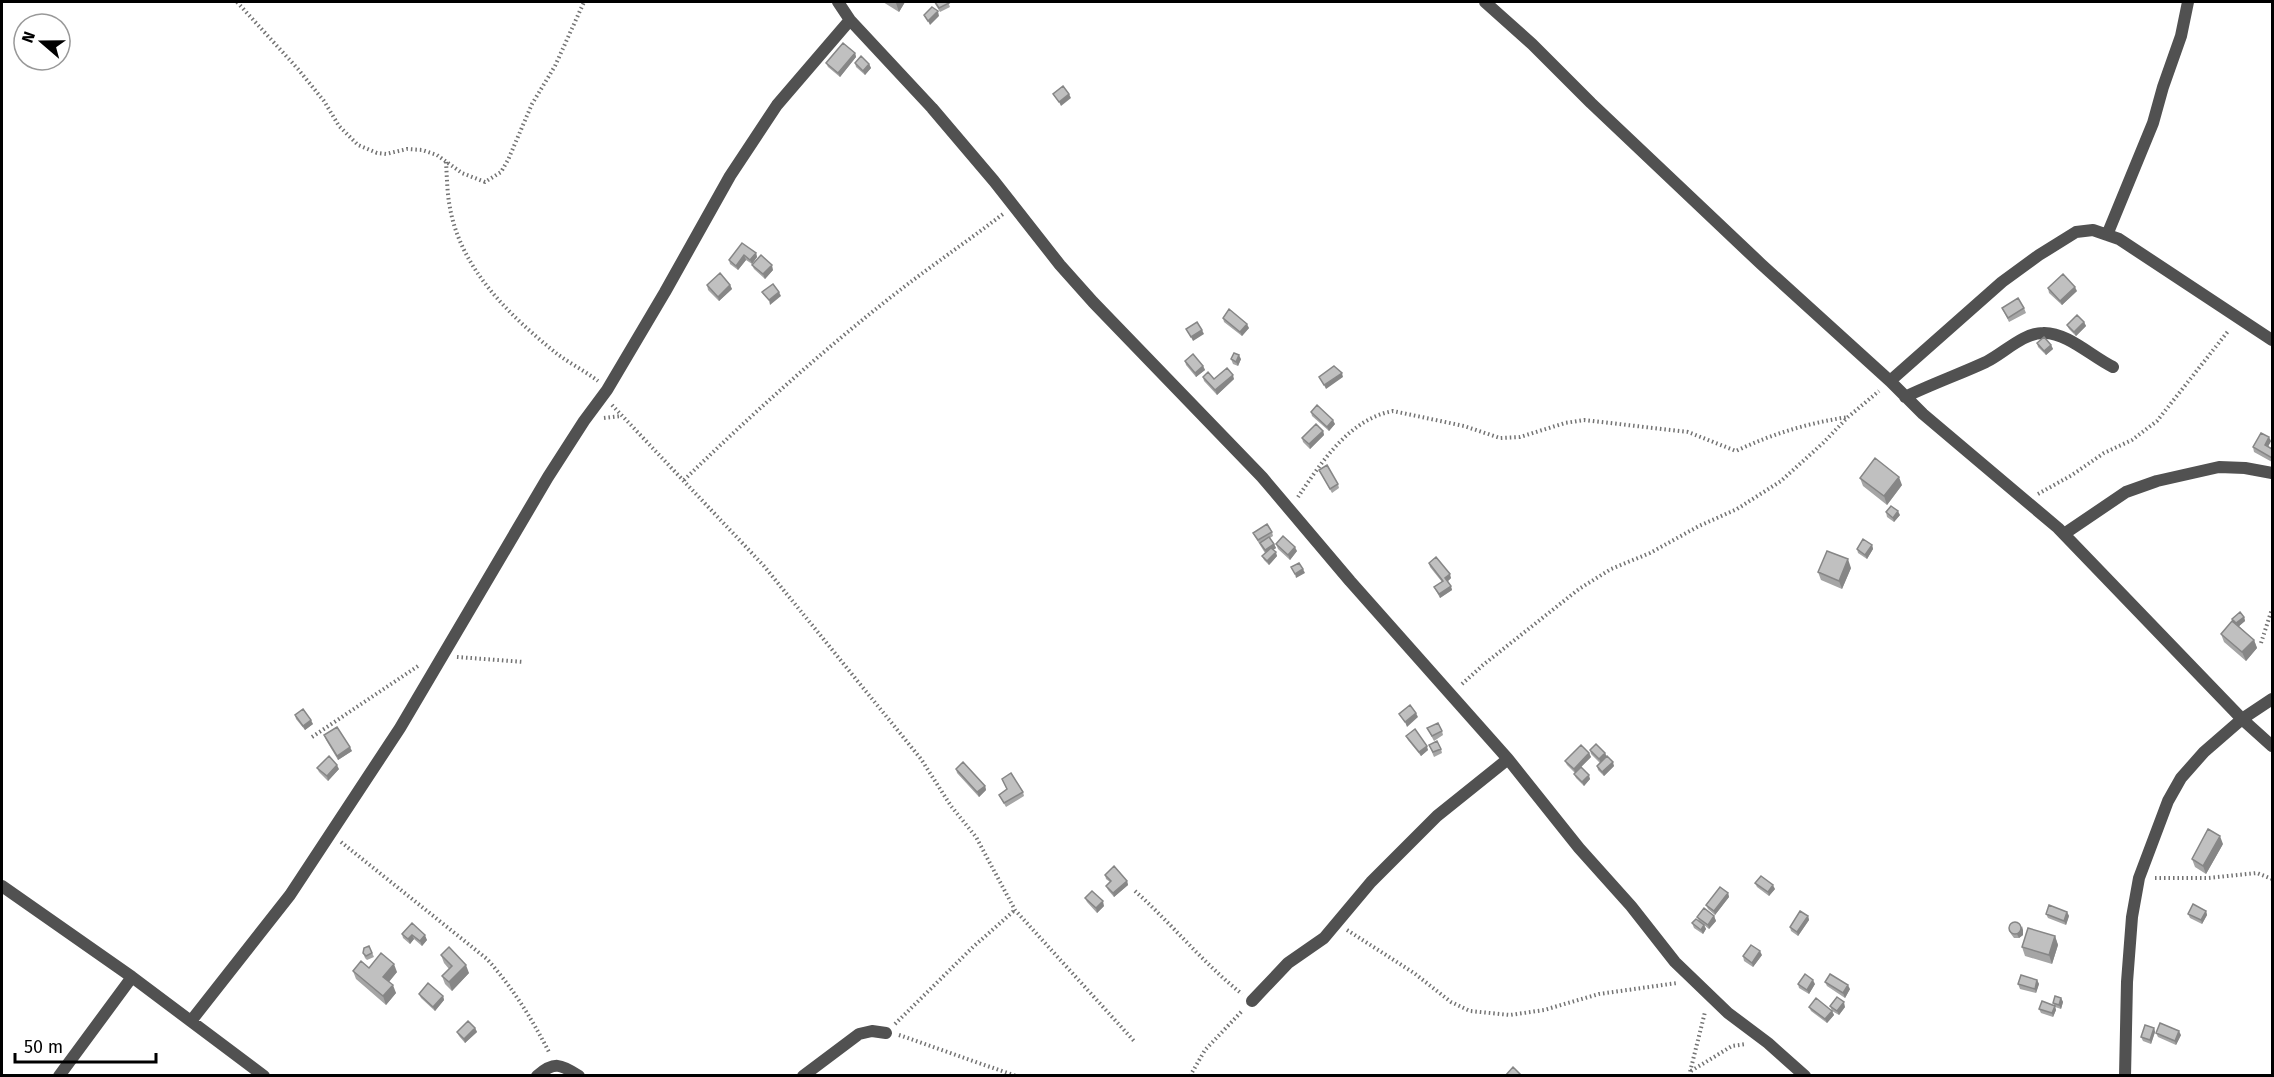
<svg xmlns="http://www.w3.org/2000/svg" width="2274" height="1077" viewBox="0 0 2274 1077" font-family="'Fira Sans',sans-serif">
<rect width="100%" height="100%" fill="#fff"/>
<g fill="none" stroke-linecap="round" stroke-linejoin="round">
<path stroke="#737373" stroke-width="4" stroke-dasharray="1.5 3" stroke-linecap="butt" d="M237 2 298 69 324 101 339 126 358 145 377 153 386 154 407 149 422 150 437 155 462 173 485 182 501 172 508 160 532 104 555 66 584 2
M446 162C447 177 447 193 450 208 461 269 509 315 556 353 569 363 585 371 598 381
M612 405 764 566 921 759 951 806 976 837 1015 910 1134 1041
M604 418 621 416
M684 480C752 414 824 349 900 290 934 264 969 240 1003 214
M2038 494 2072 475 2104 453 2132 440 2157 421 2229 330
M1298 497C1321 463 1349 419 1393 411L1464 426 1500 438 1520 437 1565 423 1584 420 1688 432 1736 451C1772 434 1808 423 1848 417
M2261 643 2272 609
M457 657 524 662
M1462 684 1483 665 1579 589 1611 569 1650 553 1699 526 1737 509 1781 481 1823 443 1848 417 1879 391
M312 737 418 666
M341 842 487 959C513 988 532 1019 550 1054
M2155 878H2208L2257 873 2272 879
M1135 891C1172 924 1203 963 1242 994
M1347 930 1414 973 1451 1002 1470 1011 1510 1015 1544 1010 1599 994 1677 983
M895 1024 973 947 1015 910
M899 1035 1016 1076
M1691 1071 1732 1046 1746 1044
M1190 1076 1205 1050 1242 1011
M1689 1076 1705 1012"/>
<path stroke="#515151" stroke-width="12" d="M838 2 850 20 932 108 994 181 1060 265 1093 302 1262 477 1350 581 1508 759 1579 848 1631 906 1675 962 1728 1013 1768 1043 1805 1076
M1485 2 1532 44 1591 103 1761 264 1890 381 1923 414 2058 528 2242 719 2272 746
M2107 235 2153 123 2163 87 2181 36 2188 2
M1890 381 2002 282 2039 255 2076 232 2093 230 2119 239 2272 340
M1905 397C1932 384 1960 374 1986 362 2004 353 2023 333 2043 333 2067 332 2092 357 2113 367
M2064 534 2126 492 2157 481 2219 467 2245 468 2272 473
M2 886 132 977 264 1076
M1252 1001 1288 963 1324 938 1371 882 1437 816 1508 759
M191 1021 290 895 400 728 548 477 584 421 607 390 665 292 730 176 777 105 850 20
M59 1076 132 977
M537 1076C554 1061 561 1064 579 1076
M803 1076 859 1034 872 1031 886 1033
M2125 1076 2127 982 2132 917 2139 878 2168 801 2181 778 2204 752 2242 719 2272 699"/>
</g>
<path fill="#a5a5a5" d="M883 2H905L899 12Z
M934 2H948L950 7 940 12Z
M855 53 856 57 840 77 828 67 826 63Z
M855 63 869 64 871 68 865 75 856 67Z
M756 253 757 257 752 264 746 260 738 270 730 264 729 260Z
M752 265 773 270 765 279 754 269Z
M707 285H730L732 289 719 301 708 290Z
M2048 288 2077 291 2062 305 2049 293Z
M2002 308H2024L2026 313 2009 322Z
M1223 318 1249 328 1242 336 1224 322Z
M2084 322 2086 326 2076 336 2069 329 2067 325Z
M2037 343 2051 345 2053 349 2046 355 2038 347Z
M1231 359H1241L1238 366 1233 364Z
M1185 361 1203 366 1205 370 1196 377 1186 365Z
M1203 377 1214 379H1234L1217 395 1204 381Z
M1311 412 1335 424 1329 431 1312 416Z
M1323 431 1324 435 1310 449 1303 442 1302 438Z
M2271 441 2268 446 2272 449V462L2254 452 2253 447Z
M1319 470 1338 484 1339 488 1332 493Z
M1860 478 1902 485 1887 505 1863 486Z
M1886 512 1900 515 1894 522 1887 517Z
M1272 532 1273 536 1270 538 1274 544 1276 548 1273 550 1277 556 1269 565 1264 560 1262 556 1265 553 1255 537 1253 533Z
M1276 544 1297 551 1290 560 1278 549Z
M1872 545 1873 549 1867 559 1858 553 1857 549Z
M1429 563 1451 578 1448 581 1452 590 1440 598 1434 587 1442 582 1430 567Z
M1851 568 1842 589 1821 580 1818 572Z
M2244 617 2245 621 2239 626 2254 640 2257 648 2246 661 2224 642 2221 634 2233 622 2232 619Z
M295 715 313 724 305 730 296 719Z
M1427 728 1442 731 1443 735 1434 741Z
M324 735 352 751 338 760 326 740Z
M1406 736 1428 750 1421 756 1408 740Z
M1429 745 1441 749 1442 753 1434 757Z
M1590 750 1605 753 1606 756 1614 766 1604 776 1598 770 1597 766 1600 763 1591 754Z
M1589 753 1591 757 1581 767 1590 779 1584 786 1576 778 1574 774 1575 773 1567 765 1565 761Z
M317 768 339 769 328 781 319 772Z
M956 769 985 786 986 790 979 797 957 773Z
M1002 779 1023 792 1024 796 1006 807 999 795 1007 790Z
M2223 844 2206 874 2195 867 2192 859Z
M1105 875 1127 881 1128 885 1114 897 1108 890 1106 886 1110 882 1106 879Z
M1755 883 1775 889 1769 896 1757 887Z
M1728 893 1729 897 1715 915 1708 909 1706 905Z
M1085 898 1104 906 1097 913 1087 902Z
M2206 911 2207 915 2202 924 2190 918 2188 914Z
M2067 912 2069 916 2066 925 2048 918 2046 914Z
M1714 916 1716 921 1709 929 1699 921 1697 917Z
M1808 916 1809 920 1798 936 1791 931 1790 927Z
M412 923 427 940 422 946 414 939 410 944 403 938 402 934Z
M1692 923 1704 925 1706 929 1703 934 1694 928Z
M2009 930H2023V935L2019 938H2014L2011 934Z
M2055 936 2058 945 2052 964 2025 956 2022 947Z
M369 946 374 957 367 960 365 958 363 953Z
M441 955 469 973 452 991 445 984 442 976 449 969 444 963Z
M1762 955 1753 967 1744 961 1743 956Z
M369 968 397 972 389 982 396 993 386 1005 356 979 353 971Z
M2037 980 2039 984 2036 993 2020 989 2018 984Z
M1825 982 1850 989 1845 998 1827 986Z
M1798 984H1815L1809 994 1799 988Z
M419 994 443 996 444 1000 435 1011 421 998Z
M2061 998 2063 1002 2061 1009 2055 1007 2056 1010 2053 1017 2041 1013 2039 1009 2054 1005 2053 1003Z
M1830 1006 1845 1007 1839 1015 1832 1011 1834 1015 1827 1023 1811 1011 1809 1007 1832 1011Z
M475 1028 477 1032 465 1043 459 1036 457 1032Z
M2154 1028 2155 1032 2151 1044 2143 1041 2141 1037Z
M2156 1033 2181 1035 2176 1045 2158 1037Z"/>
<path fill="#868686" d="M897 2H905L899 12 896 3Z
M938 11 939 16 930 25 928 21Z
M855 53 856 57 840 77 838 73Z
M869 64 871 68 865 75 863 71Z
M1069 94 1071 98 1061 106 1059 102Z
M756 253 757 257 752 264 750 260Z
M744 255 746 260 738 270 736 266Z
M772 265 773 270 765 279 763 274Z
M730 285 732 289 719 301 718 297Z
M2075 287 2077 291 2062 305 2060 301Z
M779 292 781 296 770 305 769 300Z
M2084 322 2086 326 2076 336 2074 332Z
M1247 324 1249 328 1242 336 1240 332Z
M1202 330 1204 334 1193 341 1191 337Z
M2051 345 2053 349 2046 355 2044 351Z
M1239 355 1241 359 1238 366 1236 362Z
M1203 366 1205 370 1196 377 1195 373Z
M1342 373 1343 377 1326 389 1324 385Z
M1233 375 1234 379 1217 395 1215 390Z
M1333 420 1335 424 1329 431 1327 427Z
M1323 431 1324 435 1310 449 1309 444Z
M2269 437 2271 441 2267 449 2265 445Z
M1899 477 1902 485 1887 505 1884 496Z
M1898 511 1900 515 1894 522 1893 518Z
M1274 544 1276 548 1266 555 1265 550Z
M1872 545 1873 549 1867 559 1865 555Z
M1295 547 1297 551 1290 560 1288 555Z
M1276 552 1277 556 1269 565 1267 561Z
M1848 559 1851 568 1842 589 1839 581Z
M1303 569 1305 573 1296 578 1295 574Z
M1450 574 1451 578 1447 582 1445 578Z
M1451 586 1452 590 1440 598 1439 594Z
M2244 617 2245 621 2238 627 2236 623Z
M2254 640 2257 648 2246 661 2242 652Z
M1416 713 1418 717 1407 727 1405 722Z
M311 720 313 724 305 730 303 726Z
M1427 746 1428 750 1421 756 1419 752Z
M350 747 352 751 338 760 337 756Z
M1589 753 1591 757 1575 773 1574 769Z
M1605 753 1607 757 1601 763 1599 759Z
M1613 762 1614 766 1604 776 1602 772Z
M337 765 339 769 328 781 327 776Z
M1589 775 1590 779 1584 786 1582 782Z
M985 786 986 790 979 797 977 792Z
M2220 836 2223 844 2206 874 2203 866Z
M1127 881 1128 885 1114 897 1113 893Z
M1773 885 1775 889 1769 896 1768 892Z
M1728 893 1729 897 1715 915 1714 911Z
M1103 901 1104 906 1097 913 1096 908Z
M2206 911 2207 915 2202 924 2201 920Z
M2067 912 2069 916 2066 925 2064 921Z
M1714 916 1716 921 1709 929 1708 925Z
M1808 916 1809 920 1798 936 1797 932Z
M1704 925 1706 929 1703 934 1701 930Z
M2022 926 2023 930V935L2019 938 2017 934Z
M412 935 414 939 410 944 408 939Z
M425 935 427 940 422 946 420 941Z
M2055 936 2058 945 2052 964 2049 955Z
M1760 951 1762 955 1753 967 1752 963Z
M394 964 397 972 386 985 383 977Z
M466 965 469 973 452 991 449 982Z
M1813 980 1815 984 1809 994 1807 990Z
M2037 980 2039 984 2036 993 2035 989Z
M393 985 396 993 386 1005 383 996Z
M1848 985 1850 989 1845 998 1843 993Z
M443 996 444 1000 435 1011 433 1007Z
M2061 998 2063 1002 2061 1009 2059 1005Z
M1844 1002 1845 1007 1839 1015 1837 1011Z
M2055 1006 2056 1010 2053 1017 2052 1013Z
M1832 1011 1834 1015 1827 1023 1825 1019Z
M475 1028 477 1032 465 1043 464 1039Z
M2154 1028 2155 1032 2151 1044 2150 1040Z
M2179 1031 2181 1035 2176 1045 2175 1041Z"/>
<path fill="#c0c0c0" stroke="#868686" stroke-width="1.5" d="M935 2H948L949 3 939 8Z
M932 7 938 11 928 21 924 15Z
M843 43 855 53 838 73 826 63Z
M861 56 869 64 863 71 855 63Z
M1063 86 1069 94 1059 102 1053 94Z
M742 243 756 253 750 260 744 255 736 266 729 260Z
M761 255 772 265 763 274 752 265Z
M720 273 730 285 718 297 707 285Z
M2063 274 2075 287 2060 301 2048 288Z
M773 284 779 292 769 300 762 292Z
M2018 298 2024 308 2008 318 2002 308Z
M1229 309 1247 324 1240 332 1223 318Z
M2077 315 2084 322 2074 332 2067 325Z
M1197 322 1202 330 1191 337 1186 329Z
M2044 337 2051 345 2044 351 2037 343Z
M1234 353 1239 355 1236 362 1231 359Z
M1193 354 1203 366 1195 373 1185 361Z
M1334 366 1342 373 1324 385 1319 377Z
M1227 368 1233 375 1215 390 1203 377 1208 372 1214 379Z
M1317 405 1333 420 1327 427 1311 412Z
M1316 424 1323 431 1309 444 1302 438Z
M2261 433 2269 437 2265 445 2272 449V458L2253 447Z
M1875 458 1899 477 1884 496 1860 478Z
M1327 465 1338 484 1330 489 1319 470Z
M1891 506 1898 511 1893 518 1886 512Z
M1267 524 1272 532 1258 540 1253 533Z
M1283 536 1295 547 1288 555 1276 544Z
M1269 537 1274 544 1265 550 1260 543Z
M1863 539 1872 545 1865 555 1857 549Z
M1271 548 1276 552 1267 561 1262 556Z
M1827 551 1848 559 1839 581 1818 572Z
M1436 557 1450 574 1445 578 1451 586 1439 594 1434 587 1443 581 1429 563Z
M1299 563 1303 569 1295 574 1291 567Z
M2240 612 2244 617 2236 623 2232 619Z
M2232 621 2254 640 2242 652 2221 634Z
M1410 705 1416 713 1405 722 1399 714Z
M303 709 311 720 303 726 295 715Z
M1438 723 1442 731 1432 736 1427 728Z
M337 727 350 747 337 756 324 735Z
M1415 729 1427 746 1419 752 1406 736Z
M1437 741 1441 749 1433 752 1429 745Z
M1596 744 1605 753 1599 759 1590 750Z
M1581 745 1589 753 1574 769 1565 761Z
M329 756 337 765 327 776 317 768Z
M1607 756 1613 762 1602 772 1597 766Z
M963 762 985 786 977 792 956 769Z
M1581 767 1589 775 1582 782 1574 774Z
M1011 773 1023 792 1004 803 999 795 1007 789 1002 779Z
M2208 829 2220 836 2203 866 2192 859Z
M1114 866 1127 881 1113 893 1106 886 1111 881 1105 875Z
M1761 876 1773 885 1768 892 1755 883Z
M1720 887 1728 893 1714 911 1706 905Z
M1092 891 1103 901 1096 908 1085 898Z
M2193 904 2206 911 2201 920 2188 914Z
M2049 905 2067 912 2064 921 2046 914Z
M1704 908 1714 916 1708 925 1697 917Z
M1800 911 1808 916 1797 932 1790 927Z
M1696 919 1704 925 1701 930 1692 923Z
M2009 928a6 6 0 1 1 12 0a6 6 0 1 1-12 0Z
M412 923 425 935 420 941 412 935 408 939 402 934Z
M2028 928 2055 936 2049 955 2022 947Z
M1751 945 1760 951 1752 963 1743 956Z
M369 946 372 953 366 956 363 953 364 948Z
M449 947 466 965 449 982 442 976 452 966 441 955Z
M381 953 394 964 383 977 393 985 383 996 353 971 361 961 369 968Z
M1805 974 1813 980 1807 990 1798 984Z
M1830 974 1848 985 1843 993 1825 982Z
M2021 975 2037 980 2035 989 2018 984Z
M428 983 443 996 433 1007 419 994Z
M2055 996 2061 998 2059 1005 2053 1003Z
M1837 997 1844 1002 1837 1011 1830 1006Z
M1816 998 1832 1011 1825 1019 1809 1007Z
M2042 1001 2055 1006 2052 1013 2039 1009Z
M468 1021 475 1028 464 1039 457 1032Z
M2160 1023 2179 1031 2175 1041 2156 1033Z
M2145 1025 2154 1028 2150 1040 2141 1037Z
M1513 1067 1522 1076H1505Z"/>
<rect width="2274" height="1077" fill="none" stroke="#000000" stroke-width="6"/>
<g transform="translate(42 42) rotate(290)"><circle r="28" fill="#ffffff" stroke="#999999" stroke-width="1.5"/>
<path d="M0-4.5L10 22L0 15L-10 22Z" fill="#000000"/>
<text y="-9" font-size="16" font-weight="bold" text-anchor="middle" fill="#000000">N</text>
</g>
<path d="M15 1053v9h141v-9" fill="none" stroke="#000000" stroke-width="3"/>
<text x="24" y="1053" font-size="18" fill="#000000" stroke="#ffffff" stroke-width="4.5" paint-order="stroke">50 m</text>
</svg>
